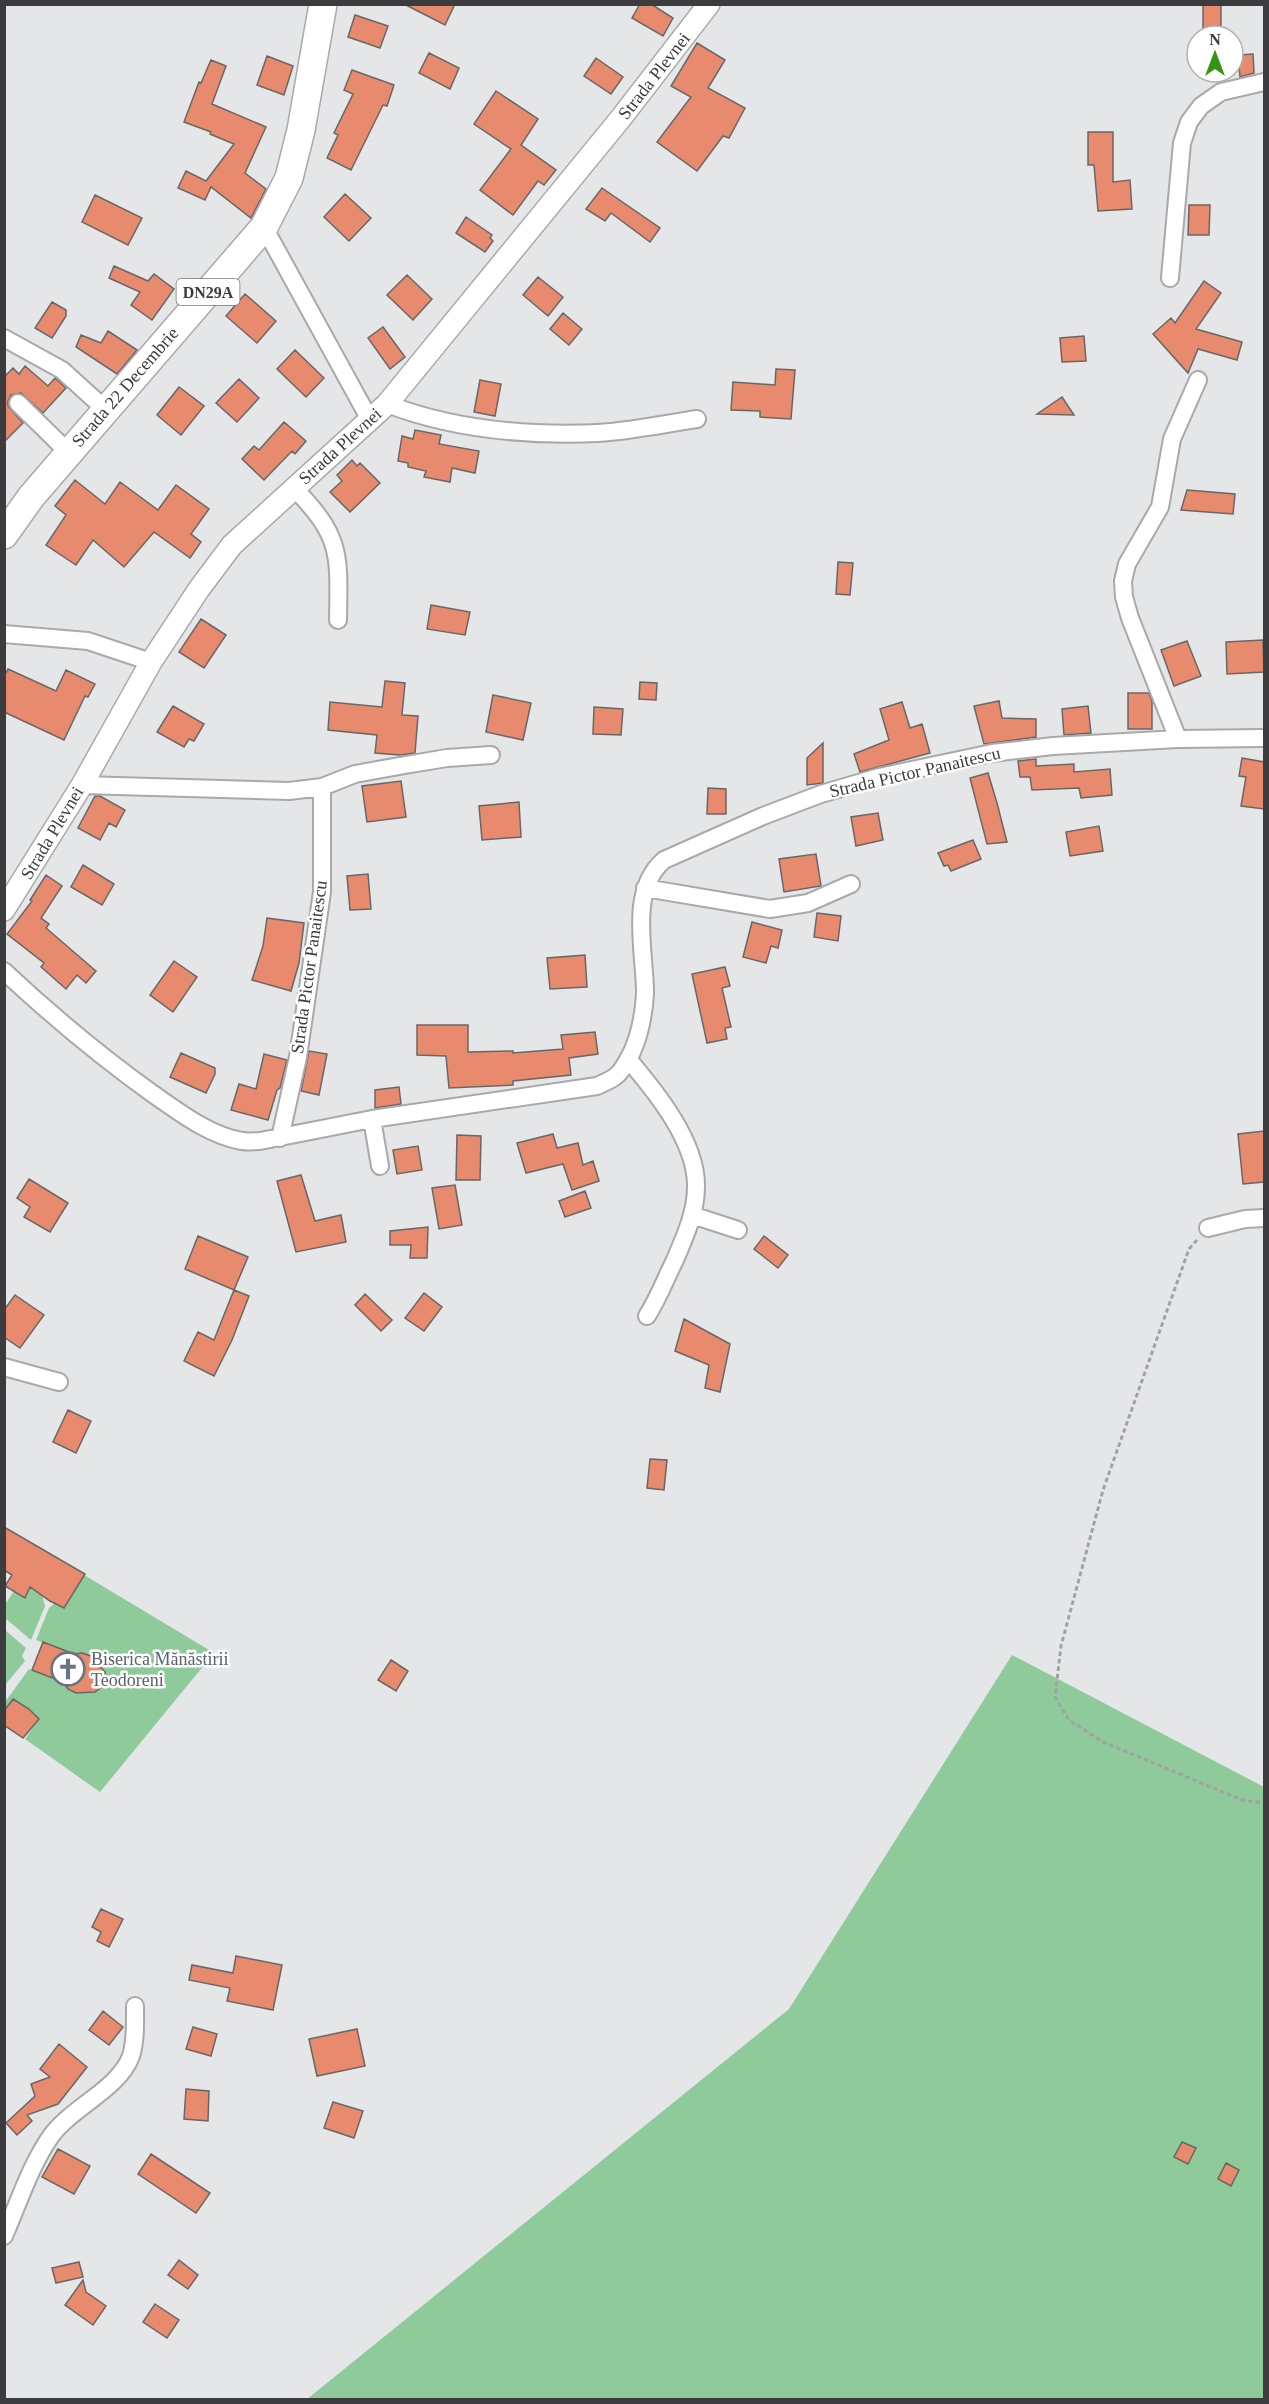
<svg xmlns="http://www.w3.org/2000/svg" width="1269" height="2404" viewBox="0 0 1269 2404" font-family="'Times New Roman',serif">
<rect width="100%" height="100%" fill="#e5e6e8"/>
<path fill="#8eca9a" d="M84 1575 214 1653 100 1792 25 1739 39 1719 13 1700 5 1710V1702L29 1669 64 1683 68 1689 76 1693 95 1692 103 1686 105 1681V1672L91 1656 82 1653 75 1655 36 1640 49 1608 55 1603 64 1608Z
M30 1588 42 1595 45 1606 31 1640 5 1618 4 1606 14 1591 24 1597Z
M5 1630 26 1648 22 1656 25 1661 5 1685Z
M1012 1655 1264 1787V2399L306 2400 789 2009Z"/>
<path fill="#e78a6d" stroke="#696766" stroke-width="1.5" d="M404 4H455L445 25Z
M640 4H651L673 18 663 36 632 18Z
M1203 4H1221V36H1203Z
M355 15 388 26 380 48 348 37Z
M697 43 725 60 708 88 745 108 729 138 723 136 697 171 657 142 691 97 671 86Z
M429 53 459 68 450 89 419 73Z
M1253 54 1254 73 1240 77 1238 55Z
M267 56 293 66 284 95 257 85Z
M596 58 623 77 611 94 584 76Z
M211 60 226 66 212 104 266 127 245 173 266 189 251 218 211 187 205 200 178 188 186 171 206 181 234 144 210 134 211 132 184 122 199 82 201 83Z
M352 70 394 85 387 106 383 105 351 170 327 158 338 135 334 133 353 94 344 90Z
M496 91 538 119 521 145 556 170 544 185 538 181 513 215 480 190 511 149 474 124Z
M1088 132H1113V182L1130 180 1132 209 1098 211 1094 165H1088Z
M602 188 660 228 650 242 611 213 605 221 586 209Z
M345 194 371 218 349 241 324 217Z
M95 195 142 218 128 245 82 222Z
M1189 205H1210L1209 235H1188Z
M466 217 492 235 490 238 493 241 485 252 456 233Z
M114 266 148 281 154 274 174 289 152 320 131 305 140 292 109 278Z
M407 275 432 299 413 320 387 295Z
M538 277 563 297 548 316 523 295Z
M1204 281 1221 293 1196 329 1242 342 1237 360 1198 349 1188 373 1153 334 1171 318 1175 323Z
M245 294 276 321 257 343 226 316Z
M52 302 66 310V316L52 338 35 328Z
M563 313 582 329 569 345 550 329Z
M383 327 405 357 390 369 368 338Z
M108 331 137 350 117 374 76 347 81 335 101 343Z
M1084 336 1086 361 1062 362 1060 338Z
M295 350 324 378 306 397 277 369Z
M25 366 48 386 55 378 66 388 43 413 21 393 11 395 8 401V406L23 423 4 442V377L13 368 19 374Z
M776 369 795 370 791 419 760 417V411L731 410 733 382 775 385Z
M239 379 259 398 237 422 216 403Z
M480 380 501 384 495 416 474 412Z
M179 387 204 406 181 435 157 415Z
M1062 397 1074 415 1037 414Z
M284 422 306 441 295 454 292 451 264 480 242 459 254 446 259 450Z
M415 430 441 435 439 444 479 451 475 473 452 468 450 482 424 477 426 471 408 467V463L398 461 402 436 413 439Z
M352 460 357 466 360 463 380 483 350 512 330 492 342 481 337 475Z
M75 480 105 504 120 482 158 510 176 485 209 509 191 534 201 542 190 558 154 532 124 567 93 540 76 565 46 545 66 515 55 506Z
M1187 490 1235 494 1233 514 1181 510Z
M838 562 853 563 850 595 836 594Z
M431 605 470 612 465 635 427 629Z
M201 619 226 635 204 668 179 652Z
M1263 640 1264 672 1227 674 1226 642Z
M1187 641 1201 676 1174 686 1161 650Z
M8 669 56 691 66 670 95 684 88 697 85 696 64 740 4 712V677Z
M385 681 405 683 402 715 418 716 415 753 400 755 375 753 377 735 328 730 330 702 382 707Z
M640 682 657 683 656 700 639 699Z
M1128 693H1149L1152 701V729H1128Z
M493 695 531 703 523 740 486 732Z
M999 701 1002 718 1036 719V737L984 744 974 706Z
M902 702 910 728 922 724 930 753 860 772 854 754 889 740 880 709Z
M173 706 204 724 194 741 189 739 184 747 157 732Z
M1088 706 1091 733 1064 735 1062 709Z
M594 707 623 709 621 735 593 734Z
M823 743V783L807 785V758Z
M1242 758 1264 762V809L1241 806 1246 777 1239 776Z
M1036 759V766L1074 764V772L1110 769 1112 795 1081 798 1079 788 1032 790 1030 777H1020L1018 761Z
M988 773 997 803 1007 842 987 844 970 778Z
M401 781 406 817 367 822 362 786Z
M708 788 726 789V814H707Z
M95 796H100L125 810 116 827 109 823 100 840 78 828Z
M519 802 521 837 482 840 479 806Z
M878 813 883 840 856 846 851 817Z
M1099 826 1103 851 1070 856 1066 832Z
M973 840 981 859 951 871 948 865 944 866 938 853Z
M816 854 821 886 784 892 779 859Z
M83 865 114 884 102 905 71 887Z
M368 874 371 909 350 910 347 876Z
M46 875 62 886 41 918 49 924 46 928 96 971 86 983 77 975 66 989 41 967 44 963 7 934 32 901 30 900Z
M817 913 841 916 838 941 814 937Z
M267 918 304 923 299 963 291 991 252 980 263 946Z
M752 922 782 930 778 948 771 946 766 963 743 957Z
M585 955 587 987 550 989 547 958Z
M174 961 197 977 173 1012 150 995Z
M725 967 730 986 722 988 731 1027 725 1028 727 1039 707 1043 692 974Z
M417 1025H468V1052L513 1051V1053L563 1049 561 1035 595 1032 598 1054 569 1058 571 1075 513 1081V1085L449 1088 446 1056 417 1055Z
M309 1051 327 1054 319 1095 301 1091Z
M181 1053 215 1068V1074L206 1093 170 1077Z
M264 1054 287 1060 280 1088 277 1090 268 1120 231 1110 239 1084 256 1089Z
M399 1087 401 1104 375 1108V1090Z
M1264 1131V1182L1243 1184 1238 1134Z
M553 1134 557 1148 578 1143 583 1165 593 1161 599 1181 572 1190 563 1164 526 1173 517 1143Z
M457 1135 481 1136 480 1180H456Z
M418 1146 422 1170 397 1174 393 1150Z
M301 1175 315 1221 341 1215 346 1242 296 1252 277 1181Z
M29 1179 68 1203 50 1232 24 1217 30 1207 17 1198Z
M455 1185 462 1225 439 1229 432 1188Z
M585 1191 591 1208 565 1217 559 1201Z
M428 1227 427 1258H410L411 1245H390V1231Z
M198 1236 248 1257 234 1290 185 1269Z
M764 1236 788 1255 778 1268 754 1249Z
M234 1290 249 1296 232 1340 214 1376 184 1361 198 1332 214 1340Z
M424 1293 442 1307 424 1331 405 1318Z
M365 1294 392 1320 381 1331 355 1305Z
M15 1295 44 1315 20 1348 4 1337V1310Z
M684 1319 730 1344 720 1392 705 1388 709 1365 675 1351Z
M68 1410 91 1421 76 1453 53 1442Z
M650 1459 667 1460 664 1490 647 1488Z
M4 1527 85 1574 64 1608 50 1601 30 1587 25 1598 5 1586 12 1575 4 1570Z
M43 1642 74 1654 82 1653 91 1656 105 1672 106 1677 103 1686 95 1692 76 1693 68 1689 63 1682 32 1670Z
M391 1660 408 1671 396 1691 378 1680Z
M13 1699 29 1709 39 1719 23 1738 4 1725V1711Z
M101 1909 123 1919 109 1947 97 1941 101 1932 92 1927Z
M236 1956 282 1965 273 2010 227 2001 230 1988 189 1980 192 1965 233 1973Z
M103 2011 123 2027 109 2045 89 2030Z
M193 2027 217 2034 211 2056 186 2049Z
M357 2029 365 2066 317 2076 309 2039Z
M59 2044 87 2067 58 2104 27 2115 32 2121 17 2135 6 2123 35 2096 31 2084 50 2077 40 2069Z
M186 2089 209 2091 208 2121 184 2119Z
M333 2102 363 2111 354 2138 324 2128Z
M1182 2142 1196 2148 1188 2164 1174 2157Z
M58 2149 90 2166 74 2194 42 2177Z
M151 2154 210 2193 196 2213 138 2174Z
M1226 2163 1239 2170 1231 2186 1218 2179Z
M179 2260 198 2275 188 2289 168 2275Z
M79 2262 83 2277 56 2283 52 2268Z
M83 2280 86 2292 106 2306 93 2325 65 2305Z
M155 2304 179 2320 167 2338 143 2322Z"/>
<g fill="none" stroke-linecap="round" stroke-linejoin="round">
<g stroke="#a9a9ac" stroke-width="20">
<path id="minor" d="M264 227 370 420
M1170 278 1182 143 1189 122 1201 106 1221 92 1264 82
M4 338 62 370 106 410
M18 403 68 452
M387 404C452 429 528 436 598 433 631 431 664 424 697 419
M294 488C342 537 339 554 338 620
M4 634 88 641 151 662
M1178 739 1130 618 1124 597 1123 581 1127 564 1160 507 1172 439 1198 380
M82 785 289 791 322 787 355 774 405 765 447 758 491 755
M645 888 770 909 808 903 851 884
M4 971C52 1016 100 1056 153 1094 179 1112 210 1136 242 1141 248 1142 254 1141 260 1141L372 1119 597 1086C603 1083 612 1080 617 1075 623 1070 628 1059 632 1052 640 1034 644 1012 645 993 645 951 628 891 664 860L763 816 821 794 879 777 992 753 1053 746 1178 739 1264 738
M628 1059C656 1092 697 1142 696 1187 696 1213 684 1239 674 1262 665 1280 658 1299 647 1316
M372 1119 380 1166
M280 1138 298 1057 322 892V787
M692 1215 738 1230
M1208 1228 1245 1219 1264 1218
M4 1367 59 1382
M4 2236C19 2202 30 2166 51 2136 72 2107 119 2089 131 2056 136 2040 135 2022 135 2006"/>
</g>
<g stroke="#a9a9ac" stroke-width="24">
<path id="tertiary" d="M4 910 82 785 151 662 199 589 232 545 387 404 621 118 709 4"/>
</g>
<g stroke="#a9a9ac" stroke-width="30">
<path id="primary" d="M4 535 31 497 264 227 289 178 301 130 323 4"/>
</g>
<path stroke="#a2a2a4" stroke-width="3" stroke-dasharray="4.5 3" stroke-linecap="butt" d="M1197 1240 1189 1249 1103 1490 1061 1646 1055 1697 1069 1720 1103 1742 1242 1800 1264 1803"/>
<use href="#minor" stroke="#fff" stroke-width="16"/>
<use href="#tertiary" stroke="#fff" stroke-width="21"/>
<use href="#primary" stroke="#fff" stroke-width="27"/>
</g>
<defs>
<g id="church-ring" transform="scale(1.725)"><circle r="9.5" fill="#fff" stroke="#6b7280" stroke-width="1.5"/><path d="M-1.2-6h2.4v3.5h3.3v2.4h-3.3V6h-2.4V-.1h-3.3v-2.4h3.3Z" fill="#6b7280"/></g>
</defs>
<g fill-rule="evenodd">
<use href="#church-ring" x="68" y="1669"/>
</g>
<g text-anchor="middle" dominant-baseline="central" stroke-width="5" stroke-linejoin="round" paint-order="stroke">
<rect fill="#fff" stroke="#767678" stroke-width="1.5" x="176.5" y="279" width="63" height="26" rx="4.5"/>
<g font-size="16" font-weight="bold" fill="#3c3c3e">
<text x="208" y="292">DN29A</text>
</g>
<g font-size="18" fill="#3c3c3e" stroke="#fff">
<text transform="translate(654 76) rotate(-52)">Strada Plevnei</text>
<text transform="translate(125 387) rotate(-49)">Strada 22 Decembrie</text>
<text transform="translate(340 446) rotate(-42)">Strada Plevnei</text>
<text transform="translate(915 772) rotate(-13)">Strada Pictor Panaitescu</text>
<text transform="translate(52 833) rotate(-59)">Strada Plevnei</text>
<text transform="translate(309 967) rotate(-82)">Strada Pictor Panaitescu</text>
</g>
<g font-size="18" fill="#5b616d" stroke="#fff" text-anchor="start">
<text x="91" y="1659">Biserica Mănăstirii<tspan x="91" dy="21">Teodoreni</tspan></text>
</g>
</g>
<rect width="1269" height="2404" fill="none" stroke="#3c3c3e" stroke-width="12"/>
<g transform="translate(1215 54)"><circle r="28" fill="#ffffff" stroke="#b1b1b2" stroke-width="1.5"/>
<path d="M0-4.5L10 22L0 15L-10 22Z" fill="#369412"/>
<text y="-9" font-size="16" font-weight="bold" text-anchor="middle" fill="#3c3c3e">N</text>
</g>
</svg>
